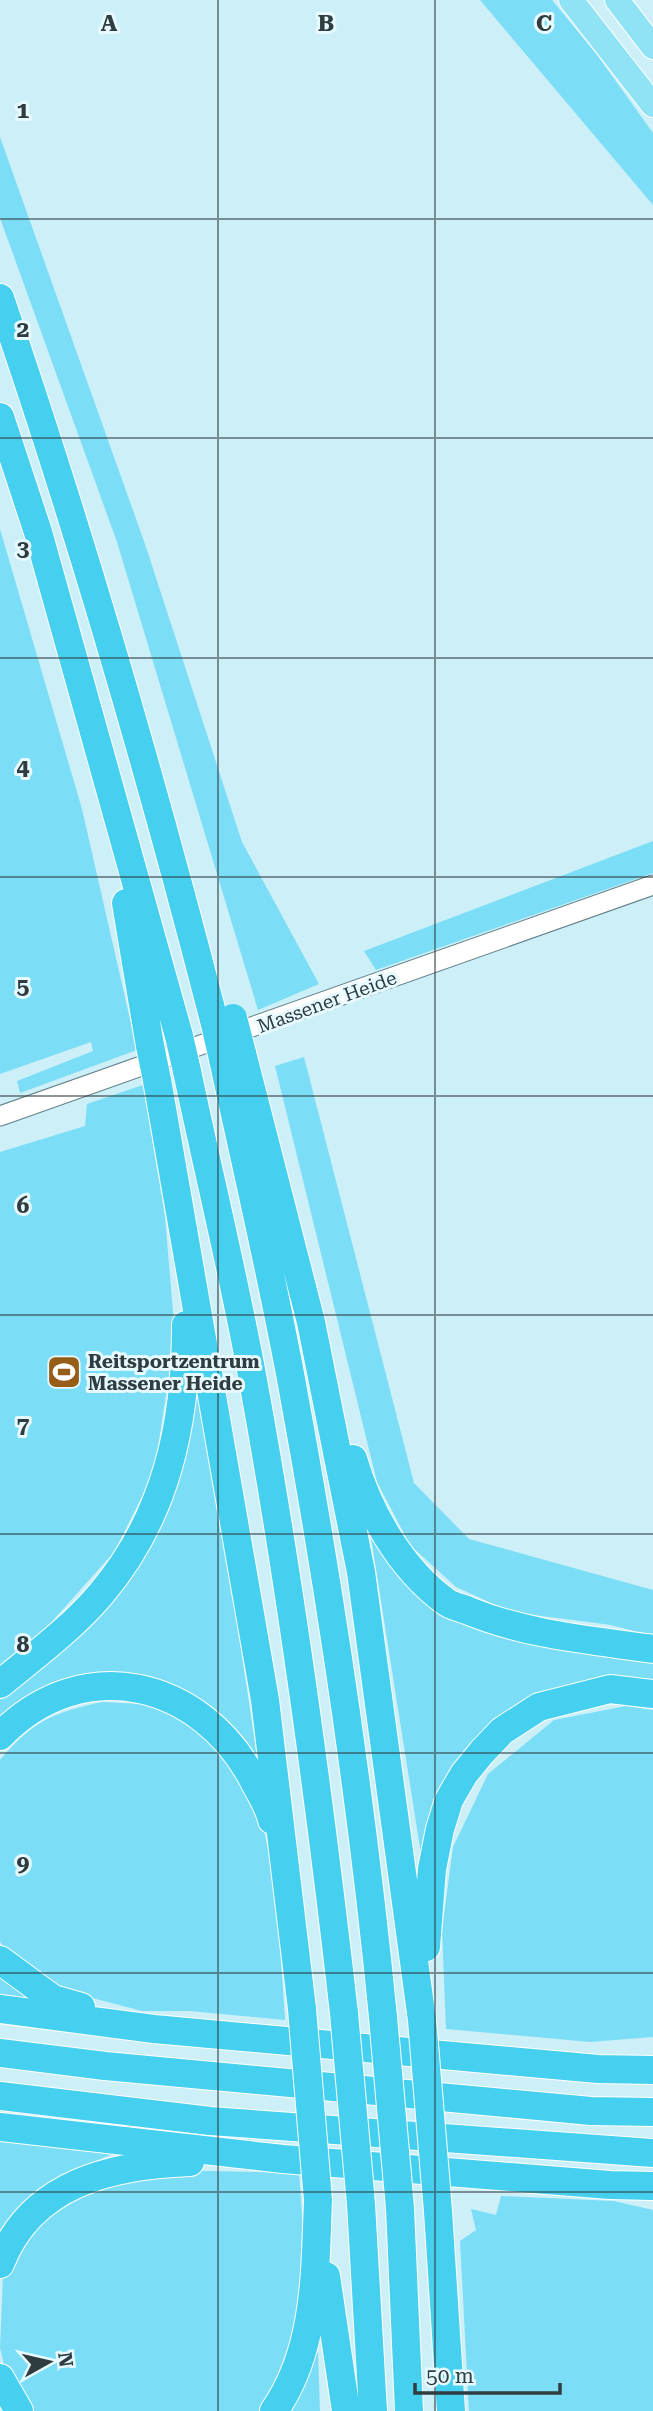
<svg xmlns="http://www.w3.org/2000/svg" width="653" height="2411" viewBox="0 0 653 2411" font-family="'Roboto Serif',serif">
<rect width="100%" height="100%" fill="#cdeff8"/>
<path fill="#7bdef6" d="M480 0H552L597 55 653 133V205Z
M0 137 145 544 242 842 319 984 258 1010 117 542 0 218Z
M0 529 82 809 137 1050 20 1093 17 1081 93 1051 91 1042 0 1074Z
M653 841V873L376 970 364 951Z
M304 1057 414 1483 469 1539 653 1590V1636L611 1625 511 1612 456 1587 410 1545 377 1482 275 1066Z
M143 1085 165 1216 175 1336 154 1473 114 1552 40 1635 0 1668V1152L85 1126 87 1104Z
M203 1397 257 1756 245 1743 140 1681 0 1725V1691L104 1599 194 1399Z
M369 1525 421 1594 653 1661V1681L485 1730 421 1854Z
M102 1702 141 1704 182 1717 208 1733 261 1817 276 1885 285 2020 190 2011H142L58 1989 22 1967 0 1942V1760C33 1721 52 1713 102 1702Z
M626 1706 653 1710V2037L590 2042 446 2029 442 1930 453 1847 488 1774 554 1720Z
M0 1969 53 2005 0 2001Z
M0 2138 113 2154C68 2171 32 2193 0 2230Z
M160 2170 299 2173 306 2271 294 2354 264 2411H30L6 2373 0 2348 3 2275 53 2205Z
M501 2196 614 2201 653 2210V2411H469L460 2241 476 2230 471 2209 496 2215Z
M313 2351 318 2353 320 2411H286Z"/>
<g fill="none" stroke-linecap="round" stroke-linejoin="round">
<g stroke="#607f87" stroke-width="21">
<path id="minor" d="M0 1116 653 885"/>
</g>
<g stroke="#fff" stroke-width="26">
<path id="major" d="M571 0 653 105
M617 0 653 47"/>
</g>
<g stroke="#fff" stroke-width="30">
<path id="highway" d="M0 298C82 537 152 779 215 1024
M0 417 38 532 179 1036
M126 903 150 1046
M242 1053 311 1322 361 1572 422 2020
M223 1059C246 1166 271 1272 291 1379 330 1590 362 1803 383 2017
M187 1071C209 1176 235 1280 254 1386 292 1594 320 1803 344 2013
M157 1080 265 1700 302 2009
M353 1459C368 1511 400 1568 445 1601 451 1606 462 1608 469 1611 528 1635 591 1640 653 1649
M0 1684C34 1656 71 1629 100 1595 166 1518 186 1424 186 1325
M0 1736C82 1651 202 1680 254 1781 260 1793 269 1806 272 1820
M426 1947 432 1869 440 1829 449 1800 464 1774 482 1752 502 1731 539 1707 610 1689 653 1694
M0 1960 53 1999 81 2007
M0 2009 154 2029 598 2069 653 2070
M0 2053 105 2066 591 2111 653 2112
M0 2096 210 2121 653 2153
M0 2127 283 2159 610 2185 653 2186
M361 2204 373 2411
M400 2208 409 2411
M438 2211 451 2411
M0 2264C31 2183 111 2165 190 2162
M326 2276 346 2411
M0 2378 19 2411
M274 2411C317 2349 315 2273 318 2200"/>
</g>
<use href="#minor" stroke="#fff" stroke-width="19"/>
<use href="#major" stroke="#90e3f5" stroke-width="24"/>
<use href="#highway" stroke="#46d0ef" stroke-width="28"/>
<g stroke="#fff" stroke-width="30" stroke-linecap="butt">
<path id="highway-bridge" d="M233 1018 242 1053
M215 1024 223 1059
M179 1036 187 1071
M150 1046 157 1080
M302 2009 318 2200
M344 2013 361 2204
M383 2017 400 2208
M422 2020 438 2211"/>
</g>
<use href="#highway-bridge" stroke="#46d0ef" stroke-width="28"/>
</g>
<path fill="none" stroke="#2f3c40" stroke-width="2" stroke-opacity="0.55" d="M218 0V2411M435 0V2411M0 219H653M0 438H653M0 658H653M0 877H653M0 1096H653M0 1315H653M0 1534H653M0 1753H653M0 1973H653M0 2192H653"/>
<defs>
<g id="stadium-square" transform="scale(1.75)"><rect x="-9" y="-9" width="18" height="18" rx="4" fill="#965d19" stroke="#e6faff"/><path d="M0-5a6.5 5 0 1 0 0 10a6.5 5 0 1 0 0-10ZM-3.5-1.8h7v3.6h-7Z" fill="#fff"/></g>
</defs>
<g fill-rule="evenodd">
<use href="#stadium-square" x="64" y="1372"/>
</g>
<g text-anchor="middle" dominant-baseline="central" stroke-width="6" stroke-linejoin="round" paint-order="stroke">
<g font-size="19" fill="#2f3c40" stroke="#e6faff">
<text transform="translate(327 1002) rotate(-20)">Massener Heide</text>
</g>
<g font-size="19" font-weight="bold" fill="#2f3c40" stroke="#e6faff" text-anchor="start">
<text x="88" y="1361">Reitsportzentrum<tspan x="88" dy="22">Massener Heide</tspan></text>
</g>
</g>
<g font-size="23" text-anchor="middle" font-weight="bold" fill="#2f3c40" stroke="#e6faff" stroke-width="6" stroke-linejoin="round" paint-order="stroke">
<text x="109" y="31">A</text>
<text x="326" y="31">B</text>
<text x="544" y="31">C</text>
<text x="23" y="118">1</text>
<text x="23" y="337">2</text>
<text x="23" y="556">3</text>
<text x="23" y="775">4</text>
<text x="23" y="994">5</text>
<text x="23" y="1213">6</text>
<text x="23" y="1433">7</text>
<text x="23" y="1652">8</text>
<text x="23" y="1871">9</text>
</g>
<g transform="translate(49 2362) rotate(82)" stroke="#e6faff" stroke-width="5" paint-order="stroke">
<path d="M0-5L12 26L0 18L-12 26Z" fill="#2f3c40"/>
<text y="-10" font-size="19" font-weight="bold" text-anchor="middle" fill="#2f3c40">N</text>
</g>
<path d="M415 2383v10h145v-10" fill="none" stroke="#2f3c40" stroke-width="3.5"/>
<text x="426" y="2383" font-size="21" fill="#2f3c40" stroke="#e6faff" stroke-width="5" paint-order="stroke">50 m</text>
</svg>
